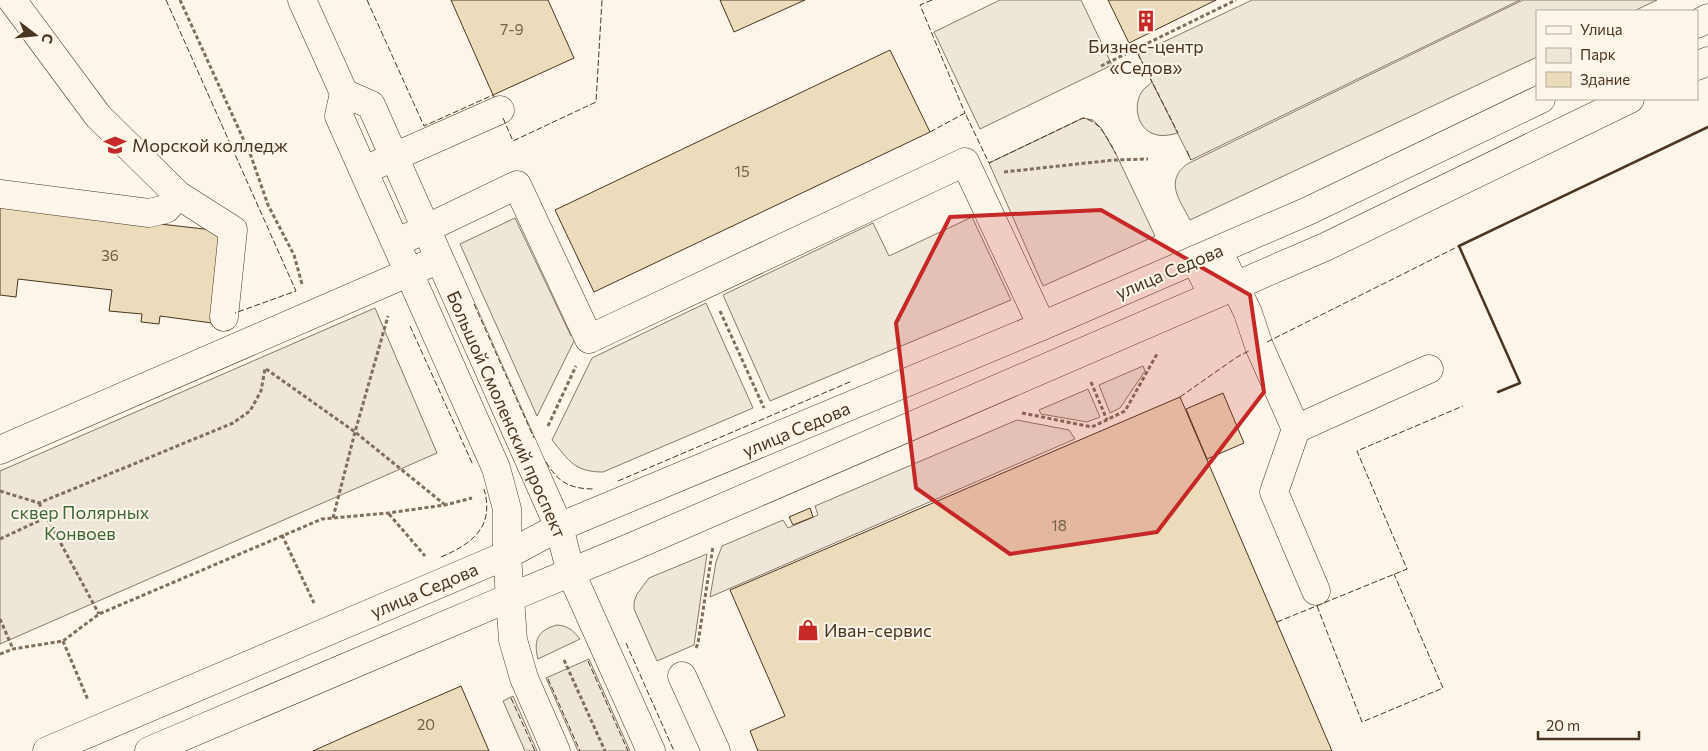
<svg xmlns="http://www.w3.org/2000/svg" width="1708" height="751" viewBox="0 0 1708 751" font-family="Commissioner,sans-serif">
<rect width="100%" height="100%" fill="#fbf6e9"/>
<path fill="#ede6d9" stroke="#887966" d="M1523 0H1657L1634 11H1537V57L1190 220C1180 200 1164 182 1187 164Z
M1152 82 1178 133C1170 135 1162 137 1154 134 1138 129 1133 107 1141 93 1143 89 1149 85 1152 82Z
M1083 118 1093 120 1101 128 1116 154 1155 236 1043 286 989 163Z
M972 217 1011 300 770 401 723 295 873 223 889 256Z
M515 218 571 336 578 333 537 416 460 244Z
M706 303 753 408 603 472C575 472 569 461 552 440L592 358Z
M375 308 437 453 0 644V471Z
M1143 366 1145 371 1120 408 1110 413 1099 385Z
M1088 389 1100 417 1087 422 1041 414 1039 410Z
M1017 420 1069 430 1075 439 710 597 716 562 722 546 783 520 788 528 818 515 815 506Z
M707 554 694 645 657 661 634 609V602L637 594 649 578Z
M557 625C568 626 573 630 580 639L538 659C533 640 538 630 557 625Z
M589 659 630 751H578L546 678Z
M513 696 537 751H525L503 701Z"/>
<path fill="#ede7d9" stroke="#887966" d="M1000 0H1081L1112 65 980 129 934 32Z
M1252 0H1520L1191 160 1138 54Z"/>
<path fill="#ecdcbc" stroke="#4a3520" d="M451 0H548L574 58 493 95Z
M720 0H805L734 32Z
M1108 0H1216L1129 43Z
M890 50 930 132 594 292 555 210Z
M0 206 222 231 212 323 160 316 159 324 141 322 142 314 109 311 112 290 18 279 16 297 0 295Z
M1223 393 1244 443 1207 459 1186 409Z
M1180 397 1332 751H758L750 731 785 716 730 590Z
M810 508 813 517 793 525 789 517Z
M461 686 489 751H313L353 733Z"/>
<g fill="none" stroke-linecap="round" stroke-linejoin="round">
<g stroke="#4a3520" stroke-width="29">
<path id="minor" d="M12 0 98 116 178 195 233 230 224 317
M302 0 344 93 339 116 496 468 507 509V555L513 640 524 678 556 751
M344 93 371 105 559 527 571 573 651 751
M378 164 500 110
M0 194 149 213 166 209 178 195
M396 243 517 185 589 339 965 162 1042 326
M1218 250 1248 313 1259 346 1296 429 1274 492 1316 591
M1195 260 1213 295
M1296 429 1429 369
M0 450 426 265
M682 676 716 751"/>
</g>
<g stroke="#4a3520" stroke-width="29">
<path id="major" d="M1697 24 1708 18
M1697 66 1708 61
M47 751 507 555 559 527 1042 326 1308 211 1541 99
M149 751 509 598 634 546 1325 247 1630 99"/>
</g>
<path stroke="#7f6f5c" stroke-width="3" stroke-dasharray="4 2.5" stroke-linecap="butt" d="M180 0 251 156 268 205 294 255 302 284
M1101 66 1236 0
M1004 172 1114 160 1148 159
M720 311 764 408
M266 369 355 432 444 504
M1091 382 1107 420
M1022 413 1092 427 1125 411 1157 354
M548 426 576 366
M0 491 39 503 233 423 250 411 261 391 265 369
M39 503 99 614
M389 514 425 556
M333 518 355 432 388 316
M282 535 314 603
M0 539 47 517
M0 619 13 649
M63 641 88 700
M696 648 698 643 713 546
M0 654 13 649 63 641 99 614 322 519 388 513 445 505 472 498
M564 660 605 751"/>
<use href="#minor" stroke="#fbf6e9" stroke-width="28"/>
<use href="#major" stroke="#fbf6e9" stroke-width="28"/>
<path stroke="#4a3520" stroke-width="1" stroke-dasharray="6 2.5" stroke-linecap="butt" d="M166 0 296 291 235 313
M367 0 424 126 493 95 494 97
M932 0 920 5 965 113
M1138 54 1178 133
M503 118 513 141 596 102 602 0
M930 132 965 113 989 163 1083 118C1101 122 1107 138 1116 154
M1187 151 1191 160
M474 304 534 438
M410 326 473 465
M1267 342 1459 246
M1180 397 1237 357 1249 351
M546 462C559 483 570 489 595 489
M618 481 852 381
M441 557C472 544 495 527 484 489
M1317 606 1362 722 1443 688 1394 574
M1277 622 1407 569 1357 451 1463 406
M626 643 674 751
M588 661 628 751
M548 679 580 751
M511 698 535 751"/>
<path stroke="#4a3520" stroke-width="2.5" d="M1498 392 1520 383 1459 246 1708 127"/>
</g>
<path fill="#c62828" fill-opacity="0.2" stroke="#c62828" stroke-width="4" stroke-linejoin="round" d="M1101 210 1250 295 1264 392 1157 532 1010 554 916 488 896 323 950 217Z"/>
<defs>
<g id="building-bare" transform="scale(1.725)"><path d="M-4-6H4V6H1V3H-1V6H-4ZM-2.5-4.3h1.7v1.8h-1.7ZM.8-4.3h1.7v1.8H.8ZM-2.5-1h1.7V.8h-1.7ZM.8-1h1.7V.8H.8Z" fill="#c62828" stroke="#fbf6e9" stroke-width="2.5" paint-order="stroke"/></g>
<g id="university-bare" transform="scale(1.725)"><path d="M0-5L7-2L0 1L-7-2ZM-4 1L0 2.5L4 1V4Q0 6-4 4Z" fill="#c62828" stroke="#fbf6e9" stroke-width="2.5" paint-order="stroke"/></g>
<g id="shop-bare" transform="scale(1.725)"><path d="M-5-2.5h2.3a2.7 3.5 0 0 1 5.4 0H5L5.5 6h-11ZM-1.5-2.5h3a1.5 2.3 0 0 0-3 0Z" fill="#c62828" stroke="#fbf6e9" stroke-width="2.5" paint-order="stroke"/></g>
</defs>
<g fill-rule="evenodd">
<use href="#building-bare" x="1146" y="21"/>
<use href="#university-bare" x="115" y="145"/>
<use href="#shop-bare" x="808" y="630"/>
</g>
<g text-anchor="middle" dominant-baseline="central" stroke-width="4" stroke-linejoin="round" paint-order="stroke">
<g font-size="15" fill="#725f47">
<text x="512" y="29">7-9</text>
<text x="742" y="171">15</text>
<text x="110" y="255">36</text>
<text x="1059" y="525">18</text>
<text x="426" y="724">20</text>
</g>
<g font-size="18" fill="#4a3520" stroke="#fbf6e9" text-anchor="start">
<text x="1146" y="46" text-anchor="middle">Бизнес-центр<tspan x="1146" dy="21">«Седов»</tspan></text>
<text x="132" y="145">Морской колледж</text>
<text x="824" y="630">Иван-сервис</text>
</g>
<g font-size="18" fill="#4a3520" stroke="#fbf6e9">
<text transform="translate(1169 271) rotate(-23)">улица Седова</text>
<text transform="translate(507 414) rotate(66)">Большой Смоленский проспект</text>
<text transform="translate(796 429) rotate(-23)">улица Седова</text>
<text transform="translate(424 590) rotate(-23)">улица Седова</text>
</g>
<g font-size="18" fill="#436837" stroke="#fbf6e9">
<text x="80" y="512">сквер Полярных<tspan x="80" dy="21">Конвоев</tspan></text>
</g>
</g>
<rect x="1536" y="10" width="162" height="90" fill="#fbf6e9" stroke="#b4a999"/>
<rect x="1546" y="26" width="25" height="8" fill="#fbf6e9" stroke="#b4a999"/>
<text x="1580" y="35" font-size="15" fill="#4a3520">Улица</text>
<rect x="1546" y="48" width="25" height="15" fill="#ede6d9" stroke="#b4a999"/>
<text x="1580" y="60" font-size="15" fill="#4a3520">Парк</text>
<rect x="1546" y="72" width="25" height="15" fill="#ecdcbc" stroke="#b4a999"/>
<text x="1580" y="85" font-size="15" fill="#4a3520">Здание</text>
<g transform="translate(35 35) rotate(106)" stroke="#fbf6e9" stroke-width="4" paint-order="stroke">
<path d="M0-4L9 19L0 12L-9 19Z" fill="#4a3520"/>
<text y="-8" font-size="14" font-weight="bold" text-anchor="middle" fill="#4a3520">С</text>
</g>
<path d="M1538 731v8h101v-8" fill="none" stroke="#4a3520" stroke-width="2.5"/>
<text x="1546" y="731" font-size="15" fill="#4a3520" stroke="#fbf6e9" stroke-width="4" paint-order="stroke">20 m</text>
</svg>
